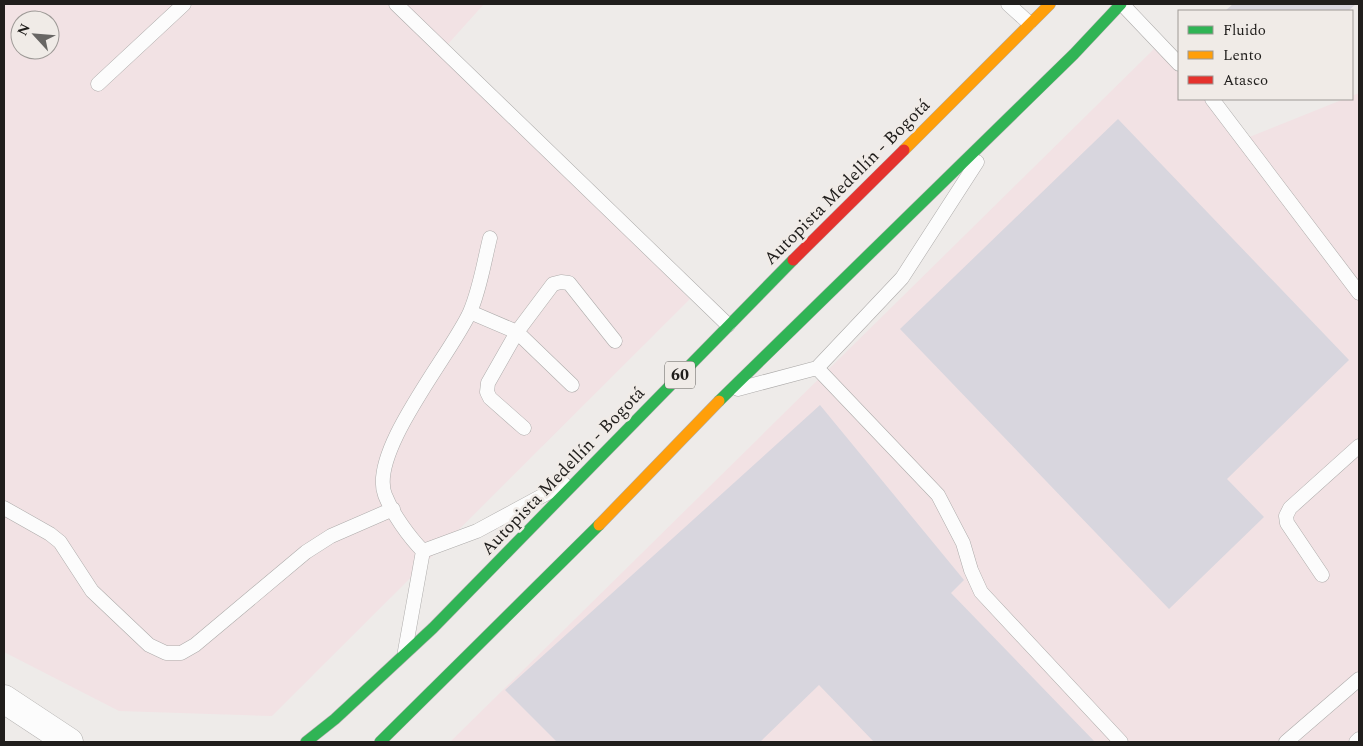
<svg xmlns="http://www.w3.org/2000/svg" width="1363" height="746" viewBox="0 0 1363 746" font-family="Spectral,serif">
<rect width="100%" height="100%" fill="#eeebe9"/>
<path fill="#f2e2e4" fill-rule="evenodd" d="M4 4H484L440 53 690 299 272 716 119 711 4 652ZM20 20H50V50H20Z
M1157 46 1179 69V99H1208L1247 138 1344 99H1352V96L1359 93V742H450Z"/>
<path fill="#d8d6de" d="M1233 4H1356L1348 11H1225Z
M1118 119 1349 360 1227 479 1264 517 1169 609 900 329Z
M820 405 964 580 951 593 1095 742H874L819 685 760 742H557L505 690Z"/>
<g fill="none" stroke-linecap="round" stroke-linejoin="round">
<g stroke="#adabaa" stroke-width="15">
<path id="lane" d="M396 4 728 325
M1008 4 1029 23
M1122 4 1179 64
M98 84 184 4
M1212 99 1359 293
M470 312 517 332 572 385
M817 368 938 495 963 543 971 570 981 592 1121 742
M738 389 817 368 902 278 977 162
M524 428 490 398 487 392 488 383 517 332 553 284 561 282 569 283 615 341
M4 508 50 534 60 542 92 591 149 645 166 653H181L195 645 306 552 331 536 393 509
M423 551C409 537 392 513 385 495 368 452 452 353 470 312 480 289 484 262 490 238
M423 551 477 531 564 484
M1322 575 1287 523 1286 516 1290 508 1359 446
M405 651 423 551
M1286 742 1359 679
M1356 742 1359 739"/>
</g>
<g stroke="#adabaa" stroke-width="29">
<path id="street" d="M4 699 69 742"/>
</g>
<g stroke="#adabaa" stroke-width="12">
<path id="fast" d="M719 401 1074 54 1121 4
M306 742 335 719 433 628 793 260
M380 742 599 525"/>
</g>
<g stroke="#adabaa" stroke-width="12">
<path id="slow" d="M904 150 1050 4
M599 525 719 401"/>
</g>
<g stroke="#adabaa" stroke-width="12">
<path id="jam" d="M793 260 904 150"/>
</g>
<use href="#lane" stroke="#fcfcfc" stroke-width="14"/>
<use href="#street" stroke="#fcfcfc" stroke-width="28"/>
<use href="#fast" stroke="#30b455" stroke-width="11"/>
<use href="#slow" stroke="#ff9f0a" stroke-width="11"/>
<use href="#jam" stroke="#e5322d" stroke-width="11"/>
</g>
<g text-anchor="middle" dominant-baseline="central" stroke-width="5" stroke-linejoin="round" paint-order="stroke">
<rect fill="#f0ebe7" stroke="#5e5c59" stroke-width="1" x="665" y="361.5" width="30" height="27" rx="4"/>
<g font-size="16" font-weight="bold" fill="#201e1c">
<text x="680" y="375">60</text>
</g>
<g font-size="18" fill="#201e1c" stroke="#f0ebe7">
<text transform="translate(847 182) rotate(-45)">Autopista Medellín - Bogotá</text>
<text transform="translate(563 471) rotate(-46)">Autopista Medellín - Bogotá</text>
</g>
</g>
<rect width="1363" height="746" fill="none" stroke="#201e1c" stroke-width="10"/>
<rect x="1178" y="10" width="175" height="90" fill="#f0ebe7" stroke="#9d9996"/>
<rect x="1188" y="26" width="25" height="8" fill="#30b455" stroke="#9d9996"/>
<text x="1223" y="35" font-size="15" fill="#201e1c">Fluido</text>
<rect x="1188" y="51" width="25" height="8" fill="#ff9f0a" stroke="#9d9996"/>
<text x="1223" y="60" font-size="15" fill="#201e1c">Lento</text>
<rect x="1188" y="76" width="25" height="8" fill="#e5322d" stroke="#9d9996"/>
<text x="1223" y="85" font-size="15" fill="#201e1c">Atasco</text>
<g transform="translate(35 35) rotate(296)"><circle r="24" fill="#f0ebe7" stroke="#9d9996"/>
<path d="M0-4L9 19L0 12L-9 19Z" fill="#686664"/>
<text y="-8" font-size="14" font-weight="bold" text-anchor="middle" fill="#201e1c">N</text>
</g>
</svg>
